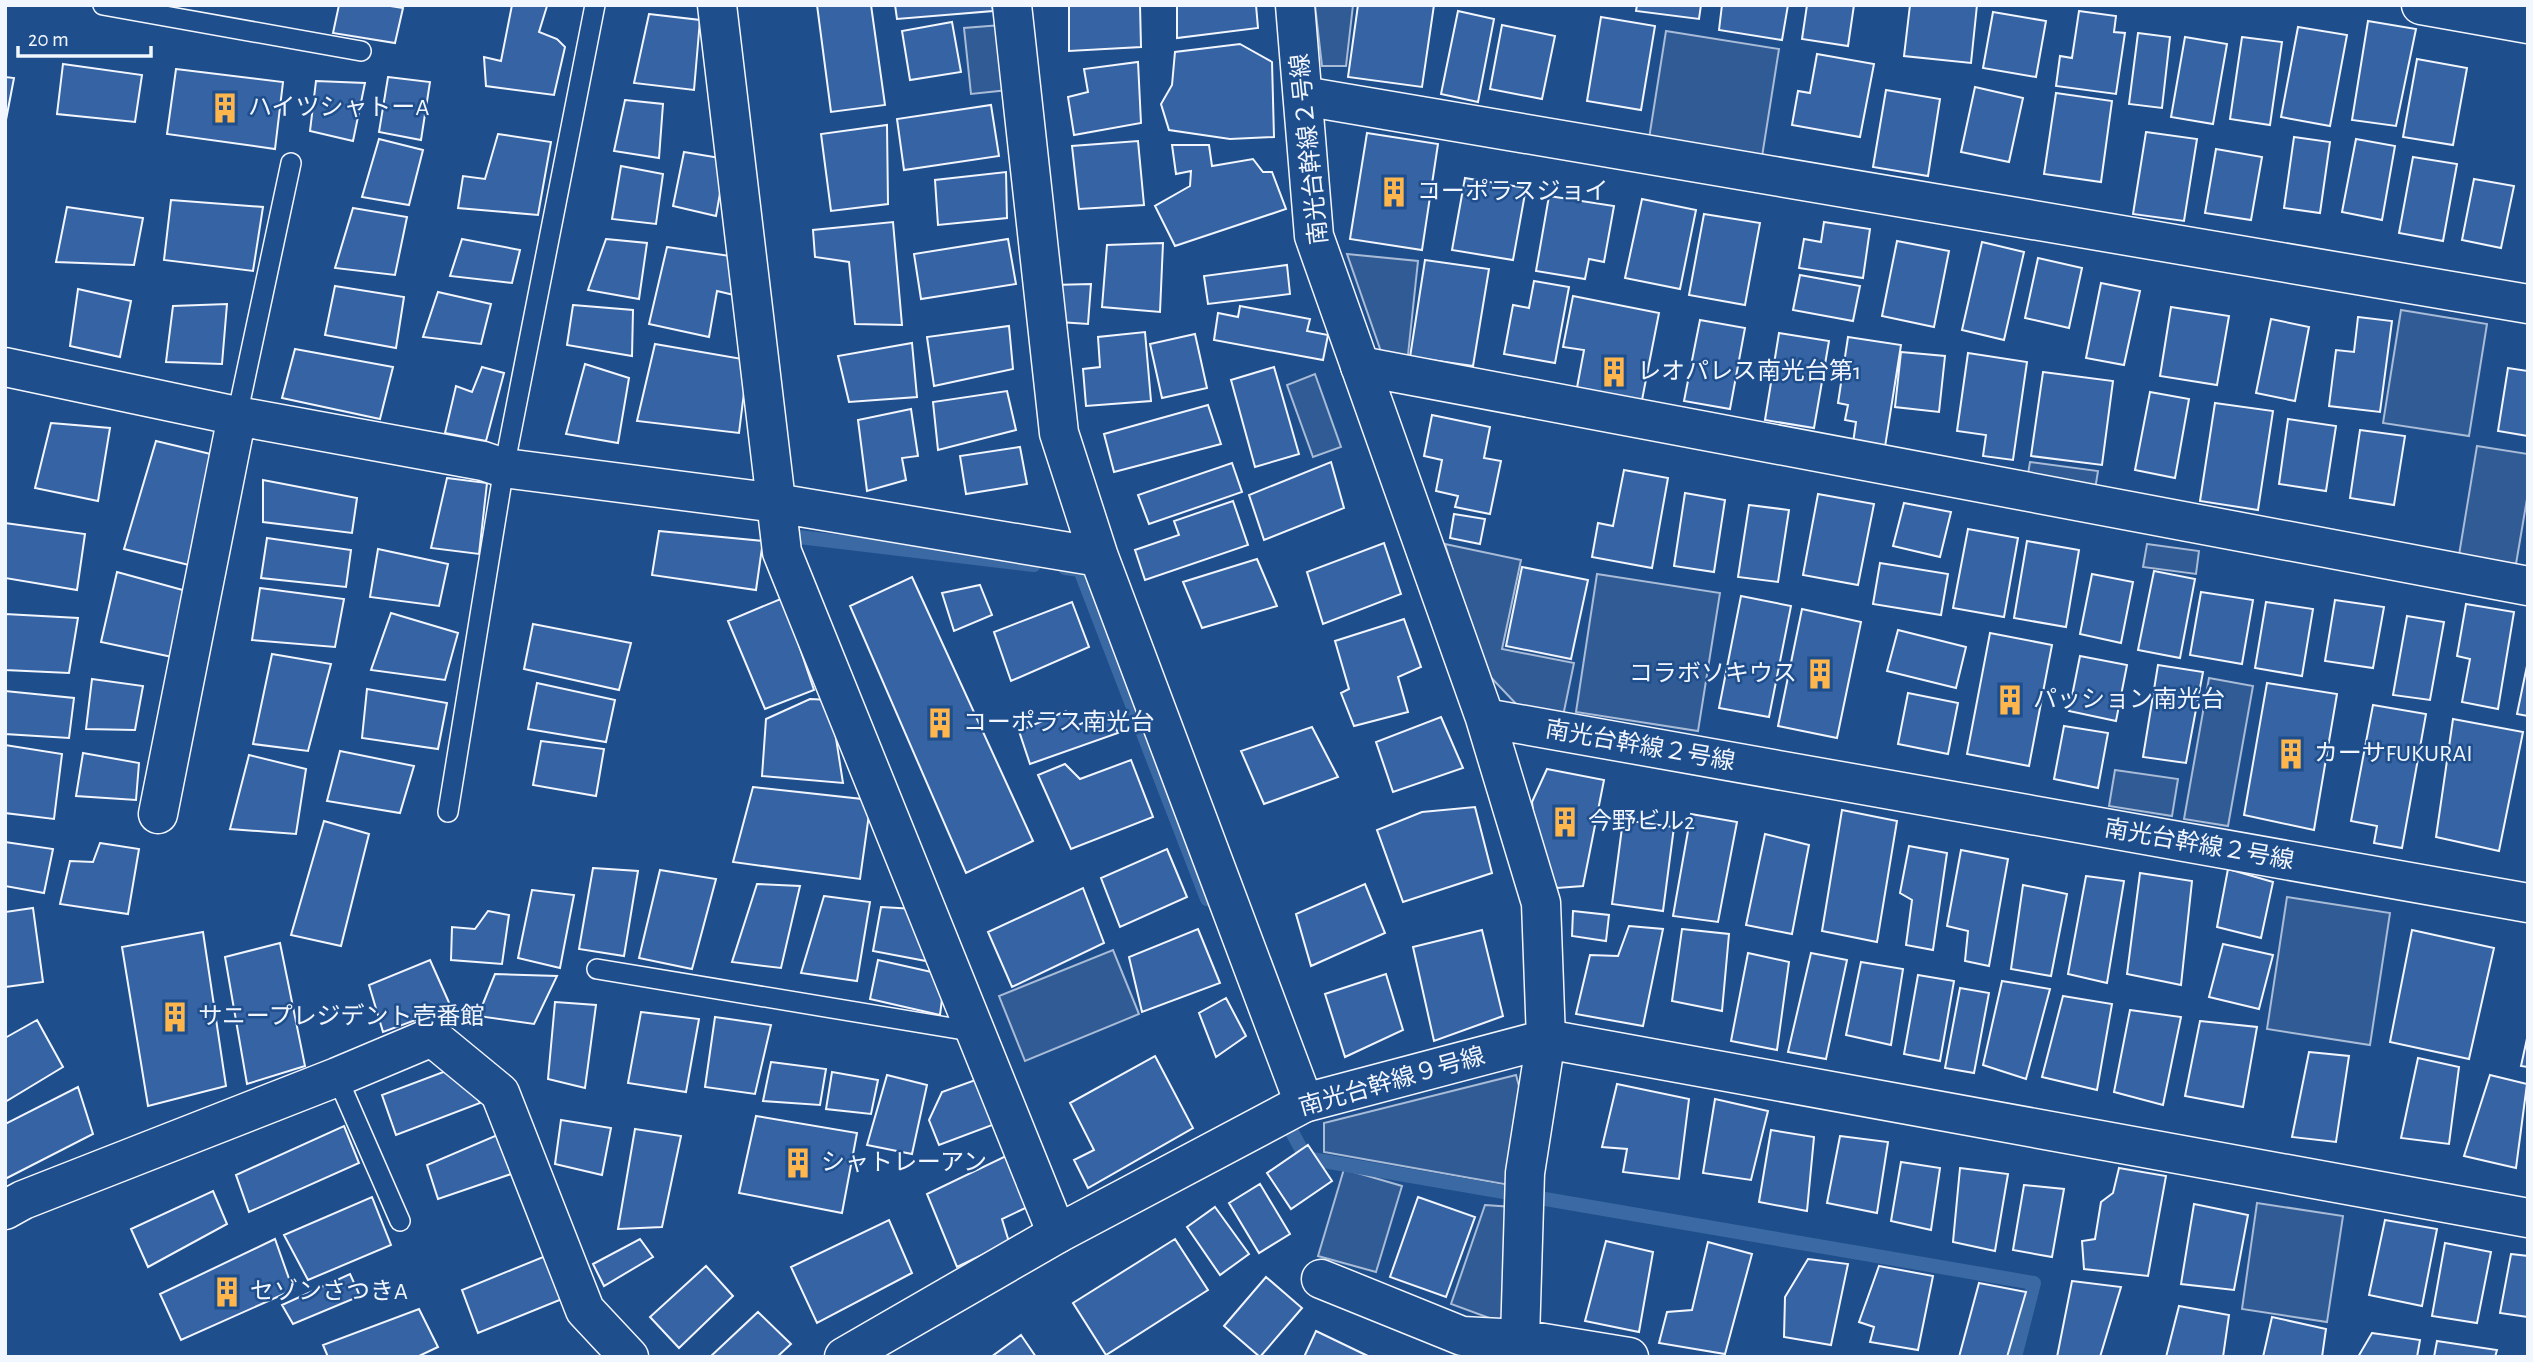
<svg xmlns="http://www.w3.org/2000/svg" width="2533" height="1362" viewBox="0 0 2533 1362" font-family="'Alegreya Sans','Noto Sans JP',sans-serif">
<rect width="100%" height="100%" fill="#1f4e8c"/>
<path fill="#305b95" stroke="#a8bbd7" stroke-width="2" d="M1315 5H1353L1346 66H1322Z
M1001 25 1008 90 971 94 964 28Z
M1666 31 1779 49 1761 163 1648 145Z
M1347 254 1418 261 1407 364 1385 363Z
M2401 310 2487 324 2469 436 2383 423Z
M1315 374 1341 447 1313 457 1287 385Z
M2477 446 2528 454V493L2516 564 2459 555Z
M2030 462 2098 471 2094 496 2026 486Z
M1445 544 1521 560 1502 649 1574 663 1563 716 1520 708 1483 669Z
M2147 544 2199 551 2196 574 2143 567Z
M1597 574 1720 593 1698 731 1576 712Z
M2209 678 2253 686 2228 826 2184 819Z
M2115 770 2178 779 2172 816 2109 806Z
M2287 897 2390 913 2370 1045 2267 1029Z
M1113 950 1139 1014 1025 1061 999 996Z
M1516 1075 1523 1101 1515 1186 1324 1152V1123Z
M1344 1169 1402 1186 1376 1272 1318 1256Z
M2257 1203 2343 1216 2327 1322 2242 1309Z
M1485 1205 1513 1207 1503 1323 1451 1304Z"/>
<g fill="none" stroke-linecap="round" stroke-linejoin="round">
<path stroke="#3b69a3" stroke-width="14" d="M799 537 1034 565
M1065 568 1080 570 1207 899
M1292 1132 1306 1158 2034 1283 2015 1357"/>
</g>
<path fill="#3563a3" stroke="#f2f6ff" stroke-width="2" d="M339 5H384L403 8 395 43 333 33Z
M512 5 547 6 539 32 557 39 565 47 554 95 486 86 484 57 501 61Z
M817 5H871L885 105 831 112Z
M895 5H992L993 11 897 19Z
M1069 5H1140L1141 47 1069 51Z
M1177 5H1256L1258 28 1177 38Z
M1358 5H1434L1422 87 1348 77Z
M1637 5H1701L1699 19 1636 11Z
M1722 5H1788L1782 40 1719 30Z
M1807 5H1854L1848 46 1802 39Z
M1910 5H1977L1971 63 1904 56Z
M1458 11 1494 19 1478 102 1441 94Z
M2079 11 2116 16 2114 32 2125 33 2116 94 2056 86 2060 56 2072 58Z
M1993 12 2046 21 2036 77 1983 68Z
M649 14 700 20 694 90 634 83Z
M1601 17 1655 26 1641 110 1587 101Z
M2368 21 2416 29 2396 126 2352 120Z
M952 22 961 72 910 80 902 31Z
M1502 25 1555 36 1542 99 1490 89Z
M2298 27 2347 35 2330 126 2281 117Z
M2138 33 2170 37 2162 108 2129 104Z
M2185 37 2227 44 2213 124 2171 117Z
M2242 37 2282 42 2270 125 2230 119Z
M1240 44 1272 62 1274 137 1230 139 1169 130 1161 104 1172 85 1175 52Z
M1817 54 1874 64 1860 137 1792 125 1798 91 1810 93Z
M2417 59 2467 68 2453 145 2403 137Z
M1138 62 1141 123 1074 135 1068 97 1088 92 1084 69Z
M63 64 142 75 135 122 57 114Z
M176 69 283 82 275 149 167 134Z
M5 77 14 78 5 125Z
M388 77 430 82 421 140 379 132Z
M316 81 365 83 353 141 310 131Z
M1975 87 2023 98 2009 162 1961 152Z
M1886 90 1940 99 1928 176 1873 167Z
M2056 93 2112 101 2101 182 2044 174Z
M625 100 663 104 659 158 614 151Z
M991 105 999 156 904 170 897 119Z
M887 125 888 204 831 211 821 134Z
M2146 132 2197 139 2184 221 2133 214Z
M1367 133 1438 144 1422 250 1350 239Z
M498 134 551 142 538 215 458 208 463 176 485 179Z
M2294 137 2330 142 2320 213 2284 208Z
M379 139 423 150 409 205 362 197Z
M2356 139 2395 146 2382 220 2342 212Z
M1138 141 1144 205 1079 209 1072 146Z
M1172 145H1209L1212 166 1253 159 1263 172H1272L1286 209 1175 246 1155 206 1190 186 1191 171 1176 174Z
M2216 149 2262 157 2251 220 2205 213Z
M684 152 726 159 716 216 673 206Z
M2413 157 2457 164 2443 241 2399 233Z
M621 166 663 174 656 224 612 219Z
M1006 172 1007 218 938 225 935 180Z
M1465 178 1526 188 1513 260 1452 250Z
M2474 179 2514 186 2501 248 2462 240Z
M1549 196 1614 206 1604 262 1589 259 1585 279 1536 271Z
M1642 199 1696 210 1680 289 1625 278Z
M171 200 263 207 253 271 164 260Z
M67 207 143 218 134 265 56 262Z
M353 208 407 217 395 275 335 268Z
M1704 214 1760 223 1745 305 1689 295Z
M893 222 902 325 855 324 849 262 815 257 813 230Z
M1824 222 1870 229 1863 278 1799 268 1804 239 1821 242Z
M462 239 520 250 512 283 450 276Z
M606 239 647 243 639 299 588 290Z
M1008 239 1016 284 921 299 914 254Z
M1897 241 1949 251 1934 327 1882 316Z
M1982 242 2024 252 2004 340 1962 330Z
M1163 243 1160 312 1102 307 1107 245Z
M667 247 737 257 738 296 717 291 709 337 649 324Z
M2038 258 2082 268 2069 328 2025 318Z
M1425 260 1489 269 1473 366 1410 357Z
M1287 265 1290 294 1208 304 1204 276Z
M1800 275 1860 286 1853 321 1793 310Z
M1534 281 1569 287 1555 363 1504 354 1513 305 1529 308Z
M2101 283 2140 291 2124 365 2086 358Z
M1091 284 1088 324 1059 322 1052 285Z
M335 286 404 297 396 348 325 335Z
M78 289 131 301 120 357 70 346Z
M438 292 491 304 481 344 423 337Z
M1573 296 1659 313 1641 405 1576 393 1584 350 1563 347Z
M227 304 222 364 166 362 173 306Z
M573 305 633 310 632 356 567 345Z
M1240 306 1310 319 1307 331 1328 335 1323 360 1214 340 1218 313 1238 317Z
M2171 307 2229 316 2217 385 2160 376Z
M2358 317 2392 321 2380 412 2329 406 2336 350 2354 352Z
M2271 319 2309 327 2295 401 2256 393Z
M1700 320 1745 328 1730 409 1684 401Z
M1009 326 1013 369 934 386 927 337Z
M1145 332 1151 401 1086 406 1083 369 1100 367 1098 337Z
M1779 333 1829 341 1814 428 1765 420Z
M1195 334 1207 388 1162 398 1150 344Z
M1848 337 1901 345 1885 447 1853 443 1856 422 1845 420 1848 405 1838 403Z
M912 343 917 397 849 402 838 356Z
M655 344 748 360 739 433 637 421Z
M295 349 393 367 380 419 282 398Z
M1901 352 1945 356 1939 412 1895 407Z
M1968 353 2027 362 2013 460 1983 456 1986 435 1957 431Z
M585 364 629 378 618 443 566 434Z
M482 367 504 373 486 441 445 433 456 386 472 392Z
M1274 367 1299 454 1255 467 1231 380Z
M2508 368 2528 371V436L2498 431Z
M2043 372 2113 381 2102 465 2031 456Z
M1007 391 1016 430 938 450 933 402Z
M2150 392 2189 399 2175 478 2135 470Z
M2215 403 2273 411 2258 510 2200 501Z
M1208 405 1221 444 1114 472 1104 434Z
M911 409 918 456 902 458 906 480 867 491 858 420Z
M1432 415 1490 427 1484 458 1501 461 1490 514 1455 507 1458 496 1436 491 1442 460 1424 456Z
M2288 419 2336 426 2326 491 2279 484Z
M51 423 110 428 98 501 35 488Z
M2360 430 2405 436 2394 505 2350 498Z
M156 441 219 456 189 565 124 549Z
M1020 447 1027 484 966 494 960 456Z
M1331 462 1344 508 1264 540 1249 495Z
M1232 463 1242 492 1149 524 1138 495Z
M1624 470 1668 478 1652 568 1592 557 1598 523 1613 526Z
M447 478 487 483 479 554 431 548Z
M263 480 357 498 352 533 263 522Z
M1685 493 1725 500 1714 572 1674 566Z
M1818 494 1874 504 1858 585 1803 575Z
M1233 501 1248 545 1145 580 1135 550 1179 535 1174 521Z
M1904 503 1951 512 1940 557 1893 546Z
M1749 505 1789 510 1778 582 1738 577Z
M1454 514 1485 519 1480 544 1450 538Z
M5 523 85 534 77 590 5 578Z
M1968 529 2018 538 2004 617 1953 608Z
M659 531 763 541 756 590 652 575Z
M267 538 351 550 346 587 261 578Z
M2027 541 2079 550 2066 627 2014 618Z
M1384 543 1401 594 1323 624 1307 572Z
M378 549 448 564 439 606 370 597Z
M1257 559 1277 606 1202 628 1183 582Z
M1880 563 1948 574 1941 615 1873 604Z
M1522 567 1588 580 1571 659 1506 646Z
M2154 571 2195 579 2180 658 2138 650Z
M117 572 190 592 177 658 101 642Z
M2092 574 2133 582 2121 643 2080 634Z
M912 577 1033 841 966 873 850 606Z
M980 585 992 615 954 631 942 593Z
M260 588 344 599 335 647 252 640Z
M2201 592 2253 600 2242 664 2190 655Z
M1741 596 1791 606 1769 717 1719 708Z
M783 598 814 690 765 709 728 621Z
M2335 600 2384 607 2373 668 2325 661Z
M1072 602 1089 647 1011 681 994 632Z
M2266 602 2313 609 2302 676 2255 668Z
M2466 604 2514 612 2498 709 2462 702 2470 659 2457 656Z
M1802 609 1861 622 1837 738 1778 726Z
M391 613 458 633 445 680 371 670Z
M5 614 78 618 69 673 5 670Z
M2407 616 2444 622 2430 700 2393 695Z
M1404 619 1421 667 1398 677 1408 712 1354 726 1341 693 1349 689 1335 641Z
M533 624 631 643 619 690 524 669Z
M1898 630 1966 647 1956 688 1887 671Z
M1990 633 2052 645 2029 766 1967 754Z
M272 654 331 664 308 751 253 744Z
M2080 656 2127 665 2116 721 2069 711Z
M2528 661V716L2517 714Z
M2158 665 2203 672 2186 763 2143 757Z
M92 679 143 686 135 730 86 729Z
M537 683 615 700 606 742 528 729Z
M2267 683 2337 694 2314 830 2244 815Z
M367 689 447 703 438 749 362 738Z
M5 691 74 698 69 738 5 734Z
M1908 693 1958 703 1948 754 1898 744Z
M810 699 830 700 843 783 762 776 766 719Z
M2373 705 2426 714 2402 848 2374 843 2377 826 2351 821Z
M1066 711 1076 726 1108 712 1118 733 1030 764 1019 731Z
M1441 717 1463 768 1393 792 1376 742Z
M2453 719 2523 732 2499 851 2436 837Z
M2064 726 2108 733 2098 788 2054 779Z
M1312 727 1338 777 1264 804 1241 751Z
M541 741 604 749 596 796 533 785Z
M5 745 62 754 54 819 5 813Z
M340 751 414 766 400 813 327 801Z
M83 753 139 763 136 800 76 796Z
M249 755 306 769 296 834 230 829Z
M1131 760 1153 817 1071 849 1038 775 1065 764 1080 779Z
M1547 769 1604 780 1583 886 1557 888 1537 842 1532 802Z
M753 787 871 800 860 879 733 862Z
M1475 807 1492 873 1403 902 1377 830 1422 812Z
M1842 810 1897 821 1877 942 1822 931Z
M1691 814 1737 822 1718 922 1673 916Z
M1623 820 1674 827 1663 911 1612 904Z
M324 821 369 834 341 946 291 935Z
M1765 834 1809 845 1792 934 1746 925Z
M5 842 53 849 44 893 5 886Z
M100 843 139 849 128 914 60 904 70 861 93 862Z
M1909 846 1947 853 1933 950 1906 945 1912 900 1900 893Z
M1167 849 1187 897 1120 927 1101 878Z
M1961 850 2008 859 1989 966 1965 961 1968 931 1947 926Z
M593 868 638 871 624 956 579 949Z
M2228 869 2273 882 2261 938 2217 927Z
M660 870 716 879 692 969 639 958Z
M2140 873 2192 881 2181 985 2127 974Z
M2086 876 2124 881 2107 983 2068 974Z
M757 884 800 886 781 968 732 962Z
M1365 884 1385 933 1311 966 1296 914Z
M2023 885 2067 894 2051 976 2011 969Z
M1083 888 1104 943 1012 987 988 932Z
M532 890 574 895 560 968 518 958Z
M824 896 870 902 857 981 801 973Z
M881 907 915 909 928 937 926 961 873 951Z
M33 908 43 982 5 987V912Z
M488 911 509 915 502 964 451 960 452 927 475 929Z
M1573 911 1609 915 1606 941 1572 936Z
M1629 926 1663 929 1643 1026 1576 1014 1590 955 1618 956Z
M1198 929 1220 983 1142 1012 1129 957Z
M1682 929 1729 934 1722 1011 1672 1001Z
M1482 930 1503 1016 1434 1041 1413 947Z
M2412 930 2494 948 2469 1059 2390 1042Z
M203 932 226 1086 148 1106 122 947Z
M280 943 305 1066 247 1084 225 957Z
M2223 944 2273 955 2259 1009 2209 997Z
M1748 953 1789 962 1777 1050 1731 1041Z
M1811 953 1847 960 1826 1059 1788 1052Z
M430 960 451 1007 383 1032 369 985Z
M878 960 945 975 940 1015 870 999Z
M1861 962 1903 969 1891 1045 1846 1035Z
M495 974 557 976 534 1024 478 1016Z
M1386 974 1403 1030 1345 1057 1325 994Z
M1918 975 1954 981 1940 1061 1904 1054Z
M2002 981 2050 989 2026 1079 1983 1065Z
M1960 988 1989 993 1974 1073 1945 1068Z
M2063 996 2112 1004 2097 1090 2042 1077Z
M1226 998 1246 1036 1216 1057 1199 1013Z
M555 1002 596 1005 585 1088 548 1079Z
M2130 1010 2181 1017 2163 1105 2114 1092Z
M641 1012 699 1019 686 1092 628 1083Z
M715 1017 771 1025 755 1094 705 1087Z
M37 1020 63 1067 5 1102V1038Z
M2200 1021 2257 1027 2243 1107 2185 1096Z
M2528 1034V1067L2521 1066Z
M2309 1052 2349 1056 2336 1142 2292 1137Z
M1155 1056 1193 1128 1088 1188 1074 1160 1094 1150 1070 1103Z
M2418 1058 2459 1067 2449 1144 2401 1138Z
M771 1062 826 1069 820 1105 763 1101Z
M446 1071 468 1075 480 1103 396 1135 382 1095Z
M832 1072 878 1080 871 1114 826 1109Z
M887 1075 927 1085 912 1154 867 1145Z
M2490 1075 2527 1084 2516 1168 2464 1156Z
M981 1078 995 1124 939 1145 929 1120 942 1092Z
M1617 1084 1689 1099 1679 1179 1623 1172 1627 1149 1602 1147Z
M78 1087 93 1134 5 1179V1124Z
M1715 1099 1768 1111 1751 1180 1703 1173Z
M756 1116 857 1133 842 1213 739 1193Z
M561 1120 611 1128 602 1175 555 1164Z
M344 1126 359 1163 249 1212 236 1175Z
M635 1129 681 1136 662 1227 618 1229Z
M1771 1130 1814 1137 1807 1211 1759 1202Z
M502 1133 517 1172 438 1199 427 1165Z
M1840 1136 1888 1142 1877 1213 1827 1203Z
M1308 1145 1332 1181 1291 1209 1267 1173Z
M1008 1155 1034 1204 1002 1219 1009 1242 957 1267 927 1194Z
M1901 1162 1940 1168 1931 1230 1891 1221Z
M1960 1168 2008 1174 1995 1251 1953 1242Z
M2119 1168 2166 1176 2148 1276 2084 1269 2082 1241 2095 1239 2101 1202 2113 1193Z
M1260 1184 1290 1234 1259 1253 1229 1203Z
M2024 1185 2064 1189 2052 1257 2013 1250Z
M213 1191 227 1224 148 1267 131 1229Z
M372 1197 391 1245 308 1280 284 1235Z
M1418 1197 1475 1217 1446 1297 1390 1277Z
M2194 1204 2248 1215 2234 1290 2181 1284Z
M1215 1207 1249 1254 1220 1275 1187 1227Z
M889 1220 912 1273 817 1323 791 1267Z
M2385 1220 2437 1229 2422 1306 2369 1295Z
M275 1239 293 1290 181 1340 160 1294Z
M640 1239 653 1257 604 1286 593 1264Z
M1175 1239 1208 1290 1106 1355 1073 1303Z
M1606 1241 1653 1252 1639 1332 1585 1321Z
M1708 1242 1752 1254 1725 1354 1659 1343 1667 1312 1692 1310Z
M2445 1243 2491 1252 2477 1323 2432 1316Z
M553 1253 572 1295 478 1333 462 1290Z
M2511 1254 2528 1256V1317L2500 1313Z
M1808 1259 1848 1264 1831 1345 1784 1337 1785 1297Z
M706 1266 733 1296 679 1348 650 1317Z
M1879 1266 1933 1276 1918 1350 1870 1342 1874 1327 1859 1322Z
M350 1274 360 1296 293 1324 282 1305Z
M1266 1277 1302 1308 1260 1357 1224 1326Z
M2072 1281 2121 1287 2100 1357H2057Z
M1979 1283 2026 1292 2007 1357H1959Z
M2179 1306 2229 1315 2223 1357H2166Z
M419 1309 438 1347 417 1357H328L323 1345Z
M758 1312 791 1344 777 1357H710Z
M2272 1317 2326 1329 2322 1357H2263Z
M1316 1331 1370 1357H1304Z
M2372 1333 2420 1340 2417 1357H2358Z
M1021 1335 1036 1357H991Z
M2437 1341 2497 1350 2495 1357H2434Z"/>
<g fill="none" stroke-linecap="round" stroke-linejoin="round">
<g stroke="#f2f6ff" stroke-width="22">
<path id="service" d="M103 5 361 51
M237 416 291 163
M448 812 504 468 595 5
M597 969 976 1032
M337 1077 400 1221"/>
</g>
<g stroke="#f2f6ff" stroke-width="41">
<path id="minor" d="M717 5 782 552 1057 1234
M1012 5 1059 433 1099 557 1304 1103
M2421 5 2528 24
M1303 96 2528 304
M1360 366 2528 586
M5 367 237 416 483 461 504 468 776 503 1099 557
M158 814 237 416
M5 1210 23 1200 337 1077 432 1037 500 1093 585 1310 629 1357
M1321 1279 1462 1336 1520 1339 1629 1357
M1516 1357 1520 1339 1525 1173 1546 1039 2528 1218"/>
</g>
<g stroke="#f2f6ff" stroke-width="41">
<path id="tertiary" d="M1485 718 2528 903
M844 1357 1057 1234 1304 1103 1546 1039 1541 903 1485 718 1314 236 1295 5"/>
</g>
<use href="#service" stroke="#1f4e8c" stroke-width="19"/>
<use href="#minor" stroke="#1f4e8c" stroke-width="38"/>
<use href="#tertiary" stroke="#1f4e8c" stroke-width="38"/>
</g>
<defs>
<g id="building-bare" transform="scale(2.415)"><path d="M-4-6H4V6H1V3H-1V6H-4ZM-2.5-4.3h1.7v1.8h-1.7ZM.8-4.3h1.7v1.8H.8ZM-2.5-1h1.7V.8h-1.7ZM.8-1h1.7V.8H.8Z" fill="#ffb74d" stroke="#1f4e8c" stroke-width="2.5" paint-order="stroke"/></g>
</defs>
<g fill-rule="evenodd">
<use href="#building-bare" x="225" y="108"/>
<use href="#building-bare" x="1394" y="192"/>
<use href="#building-bare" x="1614" y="372"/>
<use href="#building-bare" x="1820" y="674"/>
<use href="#building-bare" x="2010" y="700"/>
<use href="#building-bare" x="940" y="723"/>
<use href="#building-bare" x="2291" y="754"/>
<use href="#building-bare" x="1565" y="822"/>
<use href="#building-bare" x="175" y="1017"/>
<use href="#building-bare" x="798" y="1163"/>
<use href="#building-bare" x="227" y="1292"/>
</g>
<g text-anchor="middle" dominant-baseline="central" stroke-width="5" stroke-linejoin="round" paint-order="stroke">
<g font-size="24" fill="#f2f6ff" stroke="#1f4e8c" text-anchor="start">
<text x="248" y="108">ハイツシャトーA</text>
<text x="1417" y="192">コーポラスジョイ</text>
<text x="1637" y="372">レオパレス南光台第1</text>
<text x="1797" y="674" text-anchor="end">コラボソキウス</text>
<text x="2033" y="700">パッション南光台</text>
<text x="963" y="723">コーポラス南光台</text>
<text x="2314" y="754">カーサFUKURAI</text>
<text x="1588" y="822">今野ビル2</text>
<text x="198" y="1017">サニープレジデント壱番館</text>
<text x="821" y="1163">シャトレーアン</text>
<text x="250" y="1292">セゾンさつきA</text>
</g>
<g font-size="24" fill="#f2f6ff" stroke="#1f4e8c">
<text transform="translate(1310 149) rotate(-96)">南光台幹線２号線</text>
<text transform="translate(1640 746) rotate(10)">南光台幹線２号線</text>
<text transform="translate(2199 845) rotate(10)">南光台幹線２号線</text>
<text transform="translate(1392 1082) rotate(-16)">南光台幹線９号線</text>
</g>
</g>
<rect width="2533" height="1362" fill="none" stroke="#f2f6ff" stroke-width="14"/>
<path d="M18 46v10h133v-10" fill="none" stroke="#f2f6ff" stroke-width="3.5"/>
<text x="28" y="46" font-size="21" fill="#f2f6ff" stroke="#1f4e8c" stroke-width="5" paint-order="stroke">20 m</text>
</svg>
